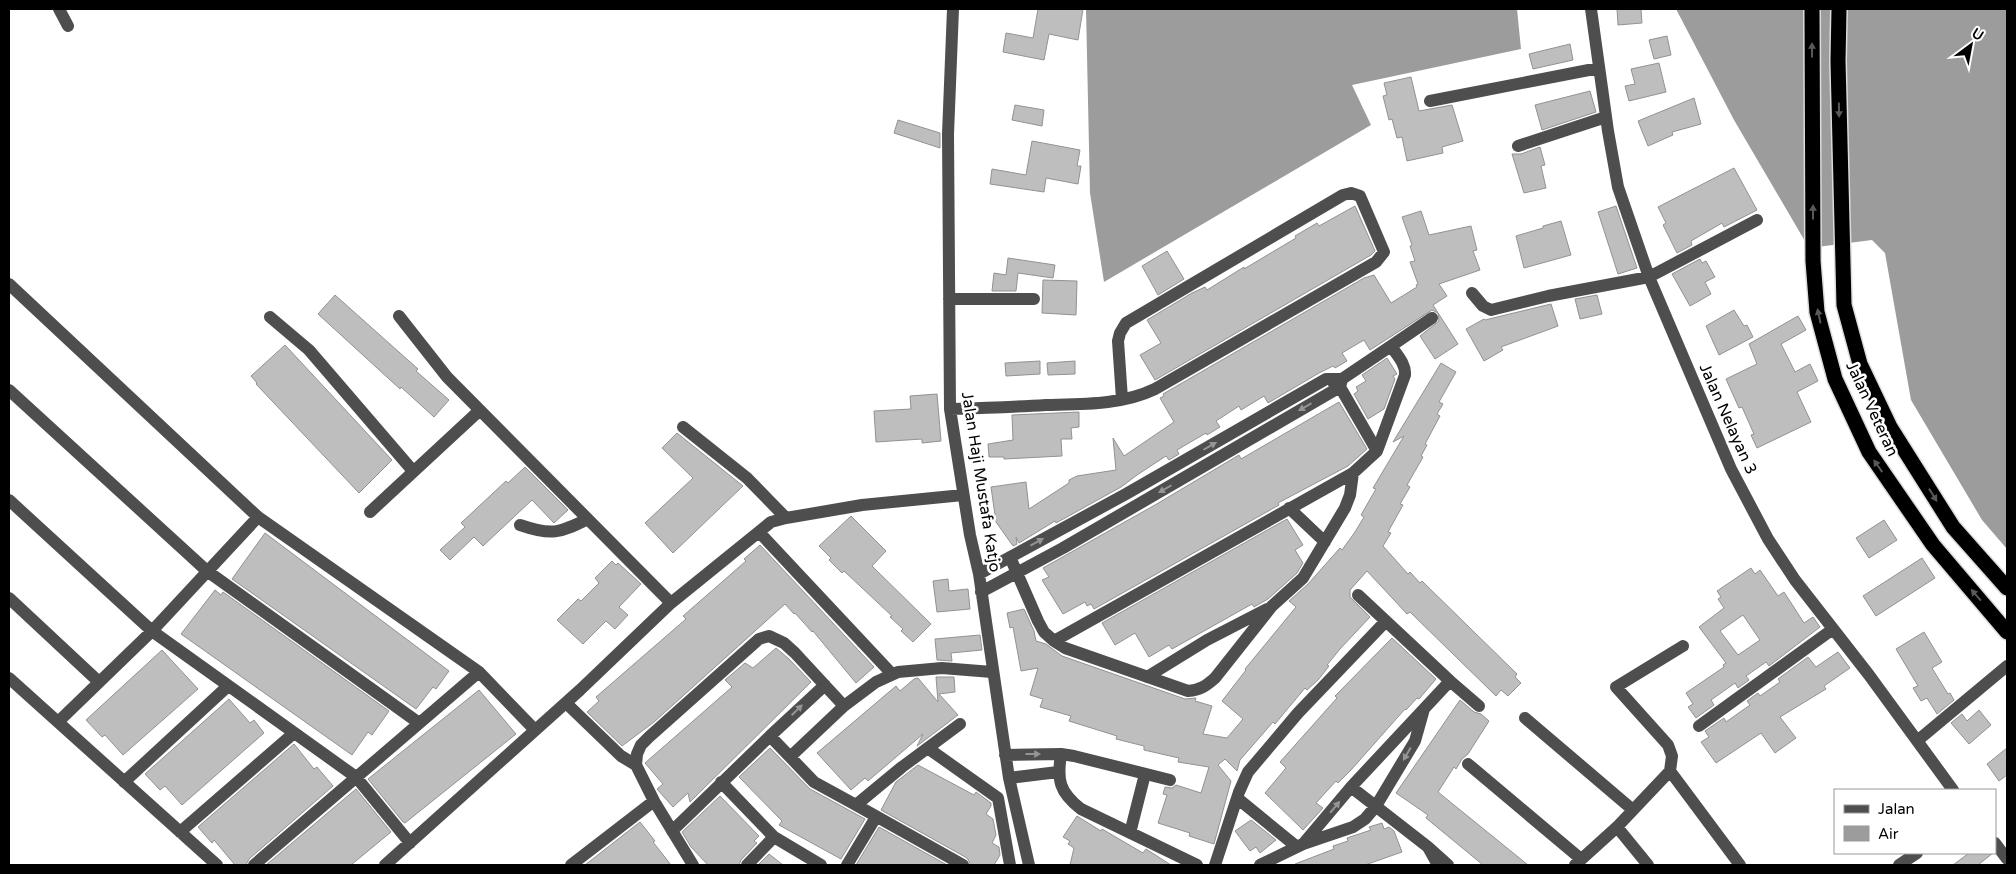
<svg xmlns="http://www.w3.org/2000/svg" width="2016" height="874" viewBox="0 0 2016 874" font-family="'Varela Round',sans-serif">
<rect width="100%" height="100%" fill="#fff"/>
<path fill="#9c9c9c" d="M1086 9H1517L1521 49 1352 85 1371 125 1104 282 1090 193Z
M1676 9H2007V549L1982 520 1911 400 1885 253 1872 240 1809 248 1734 120Z"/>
<path fill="#bebebe" stroke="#929292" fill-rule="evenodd" d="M1038 9H1083L1078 40 1049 34 1044 60 1003 52 1006 33 1033 38Z
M1617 9H1641L1642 23 1618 25Z
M1667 36 1671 55 1654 59 1649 40Z
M1570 44 1573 60 1533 69 1529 54Z
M1659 63 1666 92 1629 101 1625 86 1635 84 1631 69Z
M1411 77 1419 111 1452 105 1463 141 1442 147 1443 153 1407 161 1402 137 1397 138 1392 119 1389 120 1383 96 1387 95 1384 83Z
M1590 91 1596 112 1542 130 1535 105Z
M1694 98 1701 124 1672 132 1673 135 1648 146 1638 121Z
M1015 105 1044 110 1042 126 1012 120Z
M898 120 940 133V148L894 133Z
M1032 141 1080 150 1077 166H1081L1078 184 1046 178 1044 192 990 184 992 169 1026 175Z
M1540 147 1545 165 1541 166 1546 188 1524 193 1512 154H1521Z
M1734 168 1757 210 1724 227 1722 223 1691 241 1692 245 1677 253 1663 225 1666 223 1658 207Z
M1355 206 1375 251 1371 255 1155 380 1140 355 1161 343 1147 320 1192 293 1205 287 1207 290 1244 267V269L1296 238 1295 236 1317 223 1319 226Z
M1616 206 1637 268 1618 274 1598 212Z
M1421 211 1429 235 1471 226 1477 250 1473 251 1480 270 1439 284 1447 296 1433 305 1458 344 1435 359 1420 336 1439 321 1438 313 1432 310 1370 350 1364 340 1342 353 1347 361 1335 368 1333 366 1319 373 1268 403 1264 396 1241 410 1239 406 1216 421 1220 427 1207 435 1206 433 1177 450 1179 454 1169 460 1166 456 1137 475 1121 487 1056 523 1055 521 1019 543 1016 537 1017 544 1013 546 996 522 991 487 1026 482 1029 509 1069 483V480L1077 476 1116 470 1113 438 1124 456 1174 422 1160 398 1164 396 1163 394 1364 278 1374 275 1391 303 1417 287 1416 285 1418 284 1410 262 1415 261 1410 246 1412 245 1402 217Z
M1561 221 1571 255 1524 268 1516 236 1543 228V226Z
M1167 251 1184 279 1158 295 1142 266Z
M1008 258 1055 265 1053 278 1018 273 1016 291H992L994 273 1006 275Z
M1700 259 1702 263 1706 261 1715 277 1705 282 1711 294 1690 306 1672 274Z
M1043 280 1077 281 1076 315 1042 313Z
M335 295 418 369 416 371 449 400 434 417 401 387 400 389 318 314Z
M1597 295 1602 314 1580 319 1575 299Z
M1551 304 1558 326 1501 347 1503 350 1484 361 1466 329 1484 319 1485 320Z
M1734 310 1744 326 1747 325 1753 337 1719 355 1706 326Z
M1798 316 1806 330 1781 344 1795 372 1810 364 1818 381 1797 392 1811 422 1757 448 1751 435 1754 434 1742 407 1739 408 1726 379 1757 364 1749 344Z
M285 345 392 460 359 493 256 384 257 383 251 376Z
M1387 358 1397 374 1393 376 1395 379 1384 409 1368 419 1354 394 1358 391 1356 387 1366 381 1362 375Z
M1040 361V374L1006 376 1005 363Z
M1075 361V374L1048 375 1047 363Z
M1441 363 1456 372 1439 402 1443 404 1437 414 1440 416 1425 444 1427 445 1421 456 1423 457 1407 485 1410 487 1400 504 1403 505 1388 532 1391 533 1383 546 1408 574 1410 572 1420 583 1422 581 1517 674 1515 677 1521 683 1508 696 1501 690 1496 696 1410 612 1407 614 1367 571 1350 590V597L1370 617 1340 649 1327 665 1329 666 1318 680 1307 690 1305 688 1275 724 1273 722 1240 760 1237 771 1225 759 1218 765 1231 781 1214 844 1189 836 1190 833 1158 823 1167 795 1163 794 1165 787 1172 788 1176 785 1201 793 1209 767 1178 762 1179 758 1144 750V746L1116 739 1117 736 1069 721 1071 716 1040 707 1043 699 1030 695 1038 668 1021 671 1013 627 1010 628 1007 613 1024 609 1034 631 1036 641 1046 644 1062 656 1185 699 1196 698 1195 701 1212 706 1203 734 1227 738 1243 719 1222 701 1246 670 1245 669 1296 607 1289 601 1308 584 1340 548 1342 550 1355 532 1364 517 1361 515 1376 489 1373 488 1404 436 1393 442Z
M937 394 941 441 922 443V439L876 442 874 411 911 409 910 396Z
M1339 402 1367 449 1348 466 1278 503 1279 505 1094 609 1091 604 1087 606 1085 602 1063 614 1042 580 1049 577 1043 568 1155 505 1239 455 1241 459Z
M1079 412V427L1071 428 1072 439H1061L1062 456 1004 459V457H989L988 444 1013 440 1012 415Z
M677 433 743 486 673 553 645 523 693 478 662 448Z
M525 467 568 510 554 523 532 500 483 546 474 537 450 560 440 550 465 527 461 523 506 481 508 483Z
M851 516 886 551 872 566 931 624 913 642 901 631 903 629 890 617 892 616 844 571 842 573 829 560 831 558 819 546Z
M1287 519 1303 545 1295 550 1303 563 1297 573 1268 599 1254 607 1252 604 1172 649 1169 645 1149 657 1135 633 1115 645 1102 623Z
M1884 520 1897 540 1869 558 1856 538Z
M265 533 449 671 436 689 433 687 416 709 232 579Z
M760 545 874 667 856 683 813 631 812 632 795 613 794 614 785 604 654 722 622 746 587 712 599 701 596 697 686 619 683 616 746 561 744 559Z
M1922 558 1935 578 1876 616 1863 596Z
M612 561 616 565 618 563 641 584 619 607 628 615 615 629 606 621 583 644 557 620 578 599 581 601 599 583 595 578Z
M1751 568 1755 574 1760 570 1778 596 1784 592 1804 623 1813 617 1820 627 1769 666 1766 662 1746 676 1749 680 1738 688 1735 683 1711 700 1714 705 1696 718 1688 707 1693 704 1686 693 1724 667 1723 665 1726 663 1699 627 1724 608 1718 599 1721 597 1717 591ZM1743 615 1760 640 1738 655 1720 631Z
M948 579 949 591 968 589 970 609 937 612 933 581Z
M215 590 221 595 223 592 389 711 372 735 368 732 352 755 181 634Z
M1924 632 1942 662 1932 668 1948 694 1950 693 1954 700 1937 714 1927 698 1921 701 1913 688 1918 686 1896 649Z
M980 635 982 650 951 653 952 661 937 660 935 639Z
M1392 638 1436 679 1419 699 1417 698 1406 710 1405 709 1351 770 1338 783 1336 781 1316 803 1323 808 1303 830 1265 793 1286 768 1280 762 1337 698 1335 696 1339 692Z
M776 648 789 659 811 682 690 802 688 793 673 807 657 789 663 784 645 763 732 687 725 680 745 663 753 668Z
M162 650 198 689 123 755 105 735 102 737 86 720Z
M1838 652 1850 668 1824 686 1826 689 1780 717 1796 738 1775 753 1761 733 1716 763 1701 742 1709 737 1705 731 1724 718 1726 722 1750 705 1747 701 1758 693 1760 696 1780 682 1778 679 1808 657 1816 667Z
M936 677H954L955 692 939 694 958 715 917 746 923 734 868 781 865 778 851 790 817 753 896 686 900 691 914 679 918 678 938 702Z
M479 690 516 734 405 823 403 822 368 779Z
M229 699 250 723 254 720 264 733 182 805 165 786 160 790 145 774Z
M1460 700 1474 712 1481 714 1489 721 1468 754 1462 759 1456 769 1454 767 1438 792 1528 865H1483L1426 818 1428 815 1396 793Z
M1979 710 1991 725 1969 744 1951 723 1962 714 1967 721Z
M294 744 314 769 317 767 333 786 249 859 246 865H235L214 840 212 843 198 827Z
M770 748 810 789 865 819 841 859 779 825 782 821 739 777Z
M2007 748V775L1999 781 1987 764Z
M918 765 974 795 976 792 991 803V806L986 814 993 819 996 835 992 843 999 847 1000 855 994 865H971L967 858 881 810 896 782Z
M356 789 391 832 351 865H266Z
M720 796 759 836 754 841 757 843 741 860 739 865H708L691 847 682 832Z
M1077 816 1101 831 1102 829 1143 853 1146 849 1171 865H1070L1074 848 1068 844 1070 841 1063 837Z
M1251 820 1276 840 1260 853 1256 847 1250 851 1235 831Z
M640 822 655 841 653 842 671 865H585Z
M1382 823 1384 829 1389 827 1394 831 1402 852 1365 865H1296L1295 864 1334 849 1333 846 1348 841 1347 838 1371 830 1369 827Z
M879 827 947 865H856Z
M1969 853H1993L1978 865H1953Z
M769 854 783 865H758Z"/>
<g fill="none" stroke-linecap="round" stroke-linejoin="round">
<g stroke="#dbdbdb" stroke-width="18">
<path id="highway" d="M1812 9 1813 261 1817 312 1835 379 1869 452 1933 545 2007 632
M1839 9 1838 61 1844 305 1860 364 1890 427 1953 527 2007 588"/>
</g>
<path stroke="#4e4e4e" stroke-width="12" d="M59 9 68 26
M953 9 948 134 950 409 970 535 979 574 1009 778 1029 865
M1591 9 1608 131 1618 187 1649 277 1731 469 1768 539 1795 580 1869 675 1953 790
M1430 101 1599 68
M1518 146 1606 117
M9 284 258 517 479 672 535 730
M1472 293 1483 306 1491 310 1548 296 1649 277 1757 220
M949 299H1034
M399 316 447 377 671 603
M270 317 309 350 413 471
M1391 346 1432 318
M1334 384 1340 387 1377 451
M9 390 207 571 419 723
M950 409C982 408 1014 407 1046 405 1082 404 1122 405 1155 389L1376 262 1384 252 1360 196 1351 193 1343 195 1126 323 1120 333 1118 341 1122 399
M683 427 747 478 786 518
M9 500 152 631 356 777 410 843
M1289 508 1325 542
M370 512 480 410
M520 525C552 536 559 533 588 519
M759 532 892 674
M1010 557 1038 621 1044 632 1054 641 1065 648 1188 691C1200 690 1206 686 1215 678L1272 606 1303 578 1345 508 1350 495 1353 473
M979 574 1126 494 1326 379H1342L1391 346C1397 355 1406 364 1405 375L1377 451 1353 473 1054 641
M981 592 1063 548 1340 387 1342 379
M9 598 99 682
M1147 677 1207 640 1267 609
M9 678 217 865
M1450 681 1479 706
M566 703 621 756 636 765
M1525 718 1633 810
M58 722 152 631 258 517
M960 724 902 767 856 805 963 865
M1699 726 1833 629
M770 736 825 685
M1917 741 2007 666
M929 749 998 798 1010 865
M1061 754C1057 780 1059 792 1081 809L1197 865
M1005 755 1061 754 1074 756 1170 780
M790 757 844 706
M1468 764 1581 859
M1670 771 1672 756 1668 745 1616 687 1683 646
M1009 778 1058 772
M124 782 228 686
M721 782 774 837
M1351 787 1428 847
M1237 798 1297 847
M1617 827 1648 865
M672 831 770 736 814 782 856 805
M180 832 294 733
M1130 833 1145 774
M1995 843 2007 859
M1303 844 1351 787 1450 681 1358 595
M254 865 479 672
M385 865 580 690 671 603 771 522 786 518 862 505 963 495
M571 865 654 801
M693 865 654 801 636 765 637 754 641 745 649 737 759 639 769 636 784 643 795 653 844 706 876 682 898 672 942 668 992 672
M747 865 774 837 821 865
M847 865 876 817
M1215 865 1239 792 1248 772 1298 713 1386 621
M1260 865 1303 844 1353 827 1365 819 1376 806 1415 741 1424 709
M1438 865 1428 847 1448 865
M1575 865 1617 827 1670 771 1740 865
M1899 865 1917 853"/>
<use href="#highway" stroke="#000" stroke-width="15"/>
</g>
<defs><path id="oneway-solid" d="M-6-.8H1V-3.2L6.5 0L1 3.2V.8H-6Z" transform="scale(1.25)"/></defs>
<g fill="#595959">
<use href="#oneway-solid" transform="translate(1812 50) rotate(-90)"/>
<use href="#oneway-solid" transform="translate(1839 110) rotate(89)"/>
<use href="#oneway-solid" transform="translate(1813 212) rotate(-90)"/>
<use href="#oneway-solid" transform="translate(1819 316) rotate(-102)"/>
<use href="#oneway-solid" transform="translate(1878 466) rotate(-125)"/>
<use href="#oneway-solid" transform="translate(1933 495) rotate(58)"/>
<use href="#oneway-solid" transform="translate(1976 595) rotate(-131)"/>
</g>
<g fill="#959595">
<use href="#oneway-solid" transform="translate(1305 407) rotate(150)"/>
<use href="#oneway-solid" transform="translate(1210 446) rotate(-30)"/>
<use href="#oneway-solid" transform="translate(1165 489) rotate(150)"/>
<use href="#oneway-solid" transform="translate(1037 542) rotate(-29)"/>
<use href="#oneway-solid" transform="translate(797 710) rotate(-44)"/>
<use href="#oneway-solid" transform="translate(1033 754)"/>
<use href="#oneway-solid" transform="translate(1407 754) rotate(120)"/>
<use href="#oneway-solid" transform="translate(1335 807) rotate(-50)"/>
</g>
<g text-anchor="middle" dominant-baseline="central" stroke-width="5" stroke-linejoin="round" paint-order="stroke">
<g font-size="16" fill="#000" stroke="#fff">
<text transform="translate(1872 409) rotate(65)">Jalan Veteran</text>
<text transform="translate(1728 419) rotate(66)">Jalan Nelayan 3</text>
<text transform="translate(981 482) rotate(81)">Jalan Haji Mustafa Katjo</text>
</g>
</g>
<rect width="2016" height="874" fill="none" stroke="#000000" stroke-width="20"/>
<rect x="1834" y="789" width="162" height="65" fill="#ffffff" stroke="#999999"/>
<rect x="1844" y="805" width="25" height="8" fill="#4e4e4e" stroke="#999999"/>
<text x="1878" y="814" font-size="15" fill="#000000">Jalan</text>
<rect x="1844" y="826" width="25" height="15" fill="#9c9c9c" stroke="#999999"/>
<text x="1878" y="839" font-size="15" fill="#000000">Air</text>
<g transform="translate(1971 45) rotate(32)" stroke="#ffffff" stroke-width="4" paint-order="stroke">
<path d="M0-4L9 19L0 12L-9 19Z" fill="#000000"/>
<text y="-8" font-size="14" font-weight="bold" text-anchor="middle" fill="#000000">U</text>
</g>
</svg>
